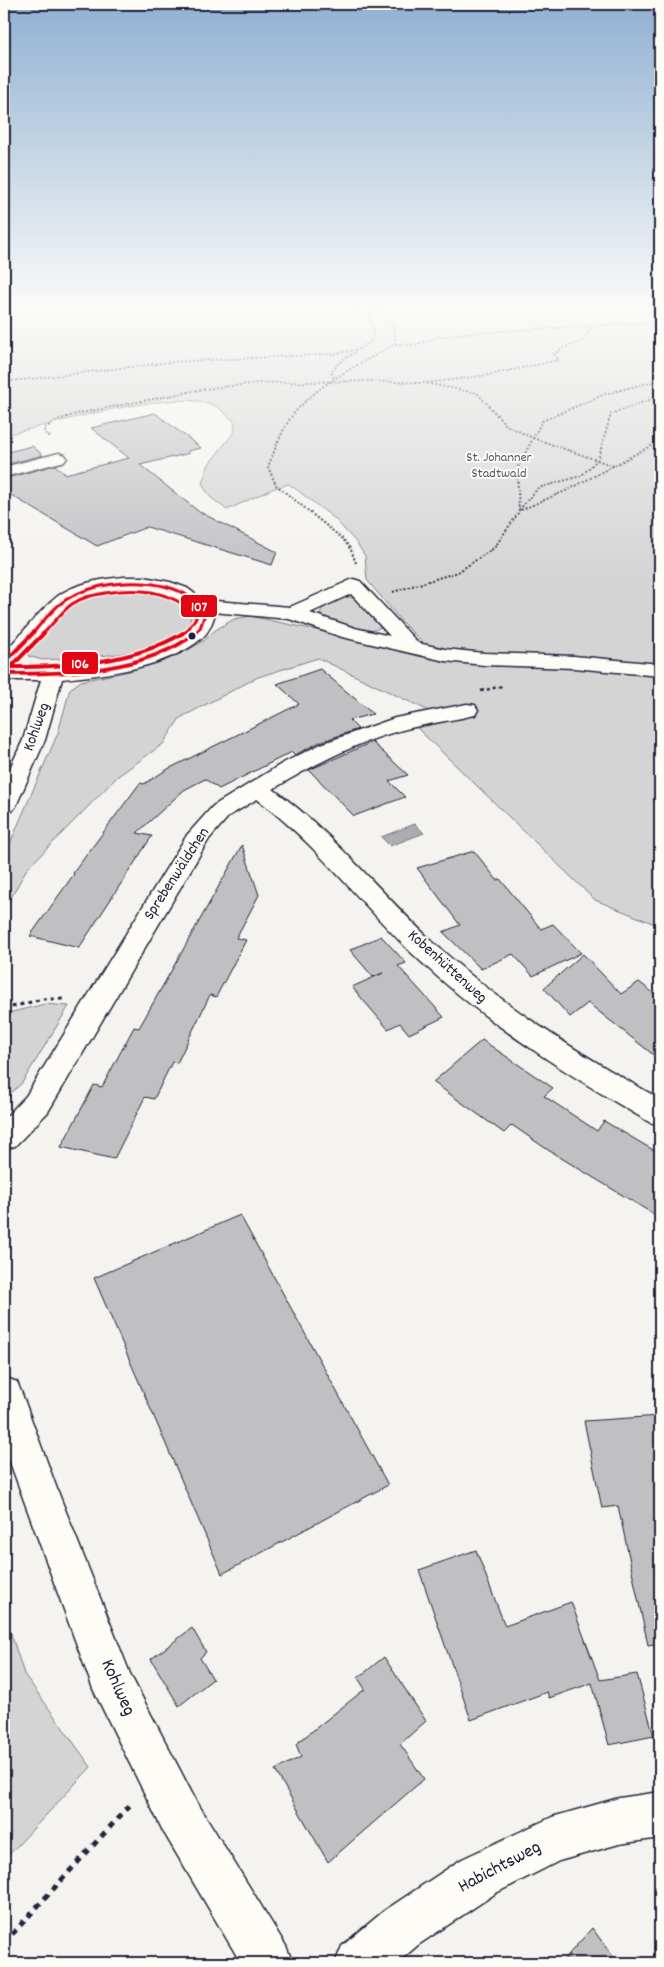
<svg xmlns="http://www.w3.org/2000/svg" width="664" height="1967" viewBox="0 0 664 1967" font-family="Dekko,sans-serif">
<rect width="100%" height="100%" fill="#f4f3ef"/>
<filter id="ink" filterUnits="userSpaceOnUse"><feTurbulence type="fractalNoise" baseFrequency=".02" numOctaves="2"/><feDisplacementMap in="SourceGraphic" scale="10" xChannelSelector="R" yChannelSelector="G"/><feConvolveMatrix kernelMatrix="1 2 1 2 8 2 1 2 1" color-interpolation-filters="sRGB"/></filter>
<g filter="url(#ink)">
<path fill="#d5d4d5" stroke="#7c7b88" d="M4 305H660V926L595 900 415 726 427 710 318 658 258 677 180 718 163 744 118 776 26 870 4 911V857L58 733 70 689 81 681 130 671 164 661 190 649 205 640 214 631 234 619 250 616 367 641 429 649 402 622 367 580 365 556 356 542 334 518 289 484 272 489 227 510 210 497 202 483 209 464 235 431 234 421C228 417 222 410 216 406 177 386 50 425 5 435Z
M124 588C150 590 172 591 190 612 190 615 191 620 190 623 181 656 71 658 42 660L28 656 30 648 72 604 99 592Z
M348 597C360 598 372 615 380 625L379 628C364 637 339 623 325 618L320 614C322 604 338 598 348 597Z
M45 1004 69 1006 22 1083 12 1092 4 1095V1014Z
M4 1612 24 1674 91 1767 4 1860Z"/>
<path fill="#acacb2" stroke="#757582" d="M415 824 424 833 390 846 381 837Z"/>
<path fill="#c0bfc2" stroke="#22223b" d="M155 413 201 448 188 451 190 453 140 465 198 511 277 552 272 565 147 527 97 546 4 491V479L55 465 65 474 129 458 91 428Z
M32 446 43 455 4 465V453Z
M320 669 373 714 349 720 358 729 320 742 295 755 292 752 219 789 205 779 184 790 137 833 152 836 79 948 30 936 74 874 73 873 140 783 144 784 168 769 299 704 277 684Z
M372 742 408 775 389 781 405 797 354 816 309 770Z
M242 845 259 895 236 938 246 940 216 997 210 995 177 1063 172 1062 154 1099 145 1097 114 1159 61 1147 94 1085 102 1087 134 1027 139 1028Z
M474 851 497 880 500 879 541 929 553 924 581 953 533 976 513 954 481 969 443 932 460 925 417 868Z
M381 936 406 963 398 966 444 1017 409 1034 400 1023 388 1029 352 987 383 973 373 977 350 950Z
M583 954 621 994 639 982 660 998V1060L588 1003 570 1017 544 988Z
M482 1040 553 1088 544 1096 597 1131 604 1121 660 1154V1218L548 1150 512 1125 504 1133 433 1082Z
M240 1215 388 1485 222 1574 94 1278Z
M660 1416V1643L648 1645 618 1506 602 1508 584 1421Z
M476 1550 505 1626 571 1602 600 1680 637 1674 654 1736 609 1745 592 1683 549 1698 547 1692 471 1720 419 1570Z
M192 1628 206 1652 200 1658 213 1679 179 1706 151 1659Z
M384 1657 426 1721 400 1744 424 1779 328 1862 275 1770 301 1757 296 1744 365 1689 358 1678Z
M592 1928 618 1963H561Z"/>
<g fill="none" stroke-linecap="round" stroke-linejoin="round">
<g stroke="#22223b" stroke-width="3">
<path id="minor" d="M59 453 65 455 67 458 65 461 4 477V467Z
M124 577H144L170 582 187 588 203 600 290 607 353 579 360 581 418 643 445 649 484 653 574 656 660 664V676L574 668 484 665 445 661 342 637 289 619 213 612 215 614C212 623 209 632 202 638 169 667 105 675 62 679L45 740 16 806 12 811 4 813V781L23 740 41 680H4V652C21 636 45 603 64 592 82 582 104 579 124 577ZM124 588C152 589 177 591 195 614 194 619 193 625 189 628 157 663 55 669 9 668 18 664 25 654 32 647 66 610 70 594 124 588ZM351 594 390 636 355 628 310 613Z
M467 704 475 705 478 710 475 715C453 720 432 723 410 728 363 739 314 764 273 789 334 833 380 893 435 944 502 1006 581 1055 660 1099V1125L649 1122C567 1074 487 1024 418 959 363 907 318 845 257 799L229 816 209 839 48 1112 15 1146 4 1149V1119L26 1096 187 835 213 806 283 763 321 744 395 718Z
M4 1377 17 1382 22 1394 57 1489 131 1676 195 1799 286 1946 293 1963H241L163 1831 93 1689 4 1446Z
M660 1792V1838L619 1844 559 1861 496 1893 418 1945 397 1963H335L342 1946 384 1911 462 1859 552 1817 619 1798Z"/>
</g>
<path stroke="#22223b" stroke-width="2" stroke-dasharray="2 2" stroke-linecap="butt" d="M341 305 369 318
M395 344 414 345 438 337 468 333 660 322
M334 378 331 372 342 360 357 351
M4 382 172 362 334 354 359 349 371 342 374 331 369 318 371 305
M427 383 489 375 559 360 554 354 565 347 581 342 593 326
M50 437 45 433 44 428 58 420 76 414 204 389 259 383 366 381 424 383 477 393 506 425 533 438 614 466
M519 510 538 488 581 476 598 459 611 414 660 396
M521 510 570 489 660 441
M356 563 351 550 343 539 276 485 268 467C275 449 283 426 296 411 322 381 361 364 395 344 397 326 389 316 376 305
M393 592 458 572 494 548 519 512 517 469 542 421 605 394 660 380"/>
<path stroke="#22223b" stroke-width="2.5" stroke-dasharray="3 3" stroke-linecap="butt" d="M481 691 502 686"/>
<path stroke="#22223b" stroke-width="3" stroke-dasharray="4 4" stroke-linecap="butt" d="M4 1009 43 999H64"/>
<path stroke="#22223b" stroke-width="5" stroke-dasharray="6 6" stroke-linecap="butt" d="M4 1943 130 1805"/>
<use href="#minor" fill="#fdfcf7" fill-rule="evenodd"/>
<g stroke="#fdfcf7" stroke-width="5.5">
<path id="bus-1-far1" d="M32 634C42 623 52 609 64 601 95 579 167 574 196 602 199 605 202 610 205 614L200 628 194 634"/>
</g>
<g stroke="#fdfcf7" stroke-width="7">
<path id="bus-1" d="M4 663 33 633
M4 674C65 674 146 672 196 633"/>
</g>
<g stroke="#fdfcf7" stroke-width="5.5">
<path id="bus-2-far1" d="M43 634C52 625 62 611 72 604 82 597 94 595 105 593 139 587 172 590 197 616L187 631 181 634"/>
</g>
<g stroke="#fdfcf7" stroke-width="7">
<path id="bus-2" d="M44 633 11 667C68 667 134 663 183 633"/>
</g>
<use href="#bus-1-far1" stroke="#e30513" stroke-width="3"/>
<use href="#bus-1" stroke="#e30513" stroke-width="4"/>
<use href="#bus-2-far1" stroke="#e30513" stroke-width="3"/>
<use href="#bus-2" stroke="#e30513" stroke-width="4"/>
</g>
</g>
<linearGradient id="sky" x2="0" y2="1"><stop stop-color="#90b1d2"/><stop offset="0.53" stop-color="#fafaf8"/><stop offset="1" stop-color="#fafaf8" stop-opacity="0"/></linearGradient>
<rect width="664" height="580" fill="url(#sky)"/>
<circle fill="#22223b" stroke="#fdfcf7" stroke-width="2" cx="192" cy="636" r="4.5"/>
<g text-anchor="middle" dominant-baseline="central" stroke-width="4" stroke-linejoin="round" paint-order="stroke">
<g font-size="14" fill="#585769" stroke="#fdfcf7">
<text x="499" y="458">St. Johanner<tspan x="499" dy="16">Stadtwald</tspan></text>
</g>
<g font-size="16" fill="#22223b" stroke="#fdfcf7">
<text transform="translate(37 727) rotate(-70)">Kohlweg</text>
<text transform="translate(177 874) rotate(-57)">Sprebenwäldchen</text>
<text transform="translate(447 967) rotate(42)">Kobenhüttenweg</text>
</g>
<g font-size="19" fill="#22223b" stroke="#fdfcf7">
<text transform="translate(117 1688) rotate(66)">Kohlweg</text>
<text transform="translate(500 1868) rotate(-28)">Habichtsweg</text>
</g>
</g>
<g stroke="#fdfcf7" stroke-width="2">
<rect x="180" y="594" width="38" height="24" rx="5" fill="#e30513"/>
<rect x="61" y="651" width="38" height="24" rx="5" fill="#e30513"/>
</g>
<g font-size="14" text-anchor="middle" font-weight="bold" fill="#fff">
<text x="199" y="611">107</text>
<text x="80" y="668">106</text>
</g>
<rect width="664" height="1967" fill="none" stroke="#fdfcf7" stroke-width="20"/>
<rect x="10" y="10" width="644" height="1947" fill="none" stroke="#22223b" stroke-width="2" filter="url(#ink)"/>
</svg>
